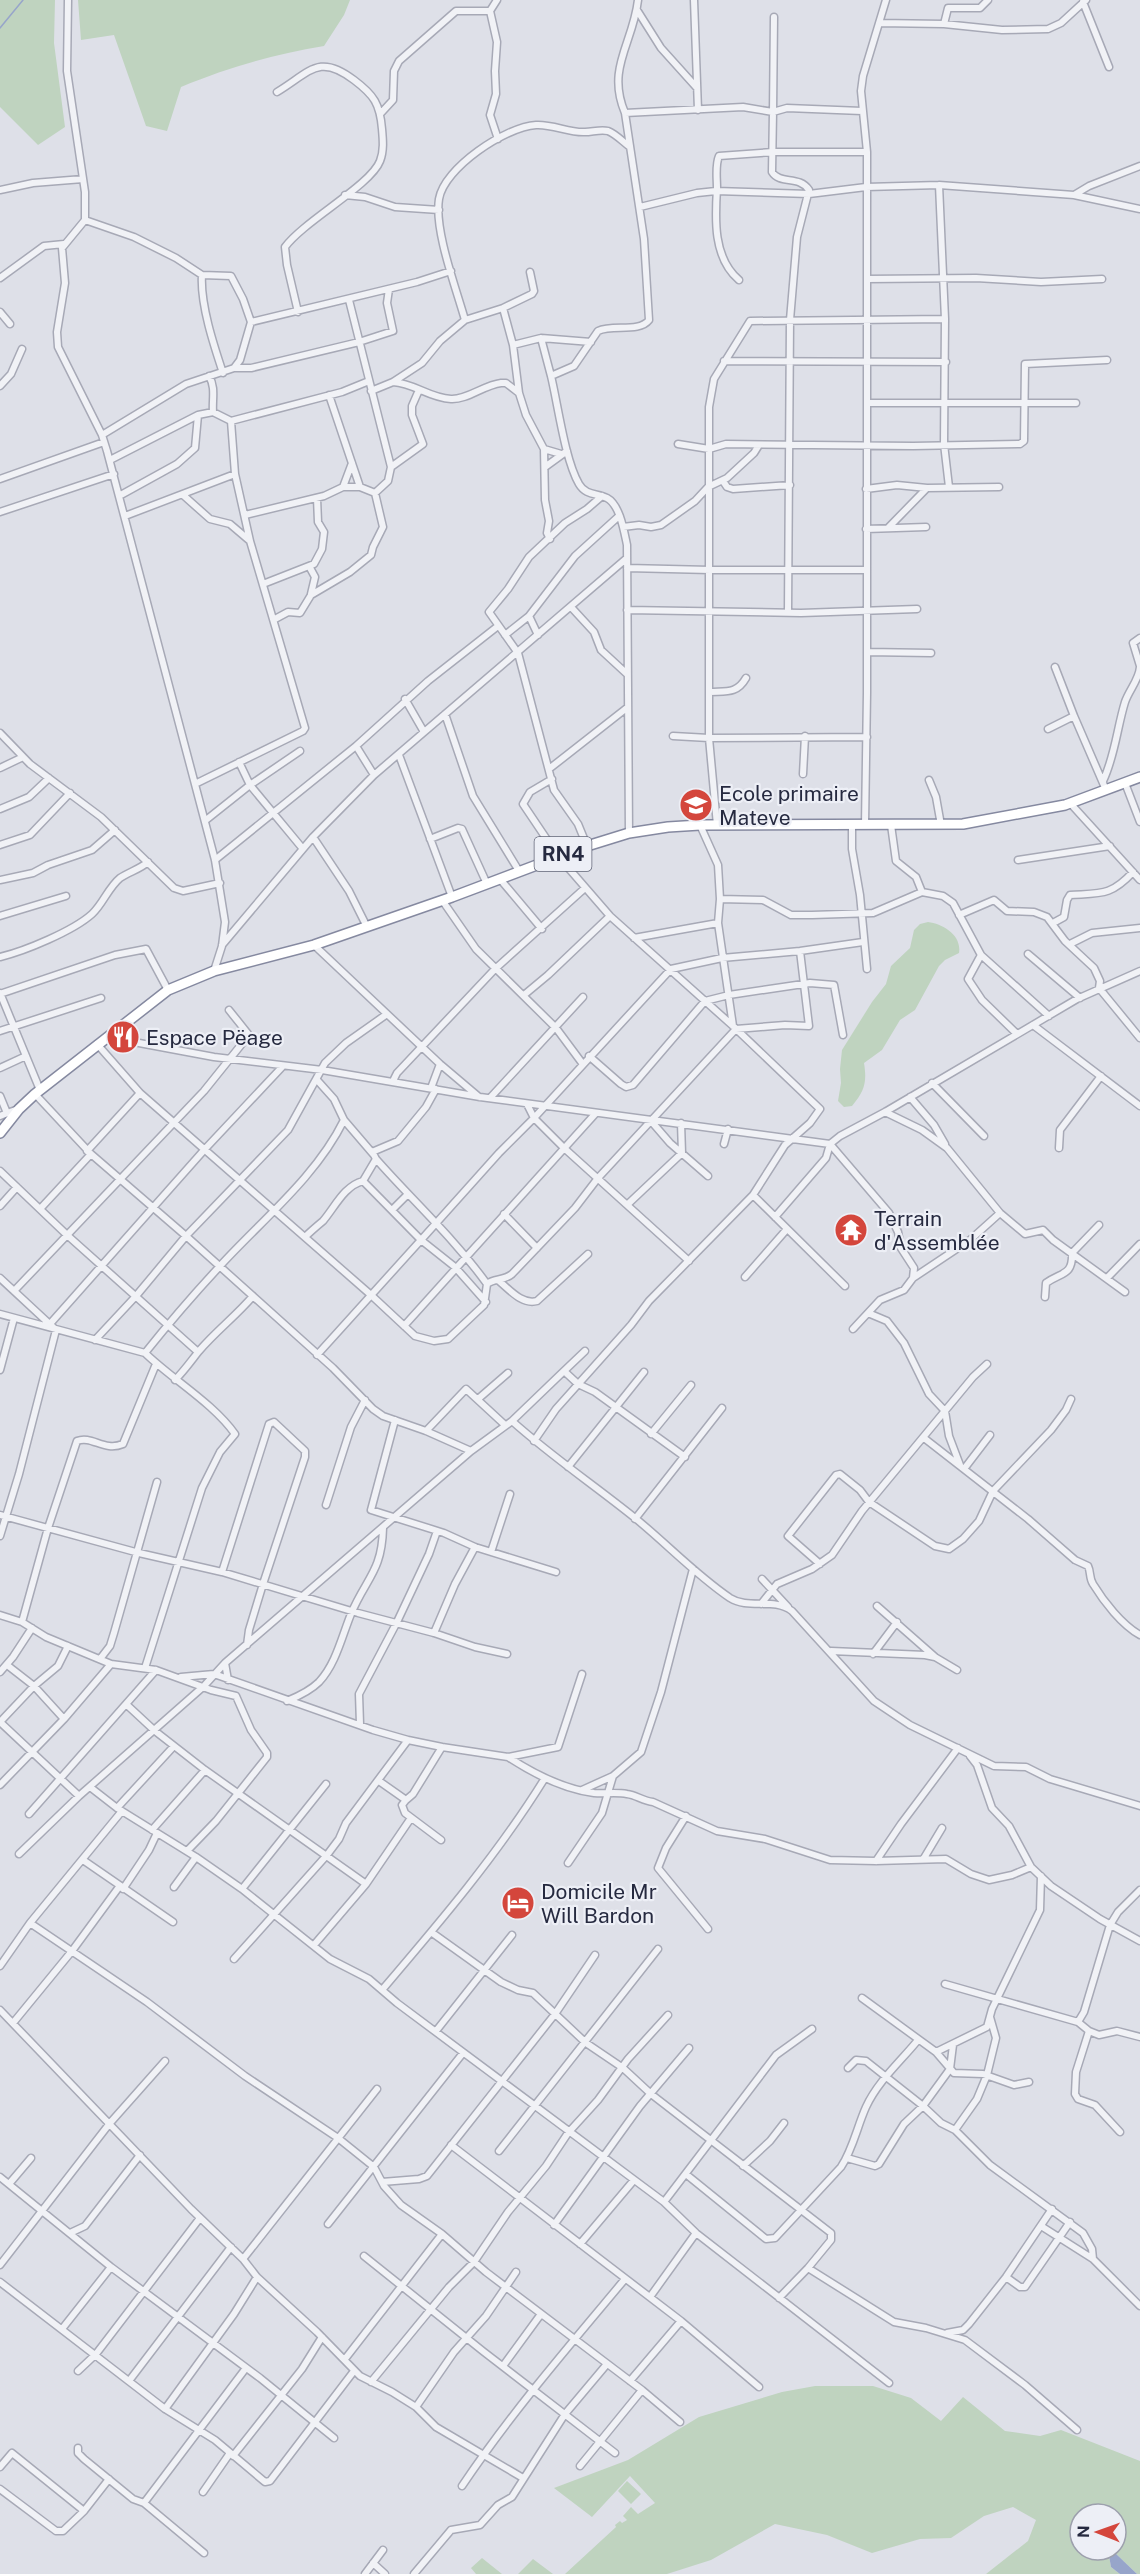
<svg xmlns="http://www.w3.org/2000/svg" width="1140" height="2574" viewBox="0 0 1140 2574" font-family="'Public Sans',sans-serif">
<rect width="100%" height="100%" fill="#dee0e8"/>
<path fill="#bfd3bf" d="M0 0H55L54 43 65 127 38 145 0 107Z
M78 0H350L344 15 324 46C272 55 229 67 181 87L167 131 146 126 114 35 81 40Z
M928 922C943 924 962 935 959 953L945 960 939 966 915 1010 900 1020 882 1050 864 1063C867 1082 865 1090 852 1106L844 1107 838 1101 841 1083 840 1069 842 1050 872 1002 886 984 891 966 910 948 914 930 920 924Z
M815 2386H873L911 2398 941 2421 963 2397 1005 2431 1040 2436 1061 2430 1140 2461V2574H1137L1112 2550H1116V2514H1080V2550H1108L1111 2567 1120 2574H986L1028 2541 1036 2520 1013 2507 984 2516 951 2538 920 2539 872 2553 827 2535 775 2524 711 2560 667 2574H565L616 2527 615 2525 620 2521 622 2523 627 2520 623 2516 631 2507 638 2514 655 2503 630 2476 592 2517 554 2488 628 2460 699 2417 782 2392Z
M627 2481 641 2494 631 2504 618 2491Z
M482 2558 502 2574H476L471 2568Z
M533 2559 553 2574H518Z"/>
<path fill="#97a5ca" d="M1108 2550H1112L1137 2574H1120L1111 2567Z"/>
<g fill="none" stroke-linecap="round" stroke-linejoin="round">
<path stroke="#97a5ca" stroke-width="1.5" d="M0 28 23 0"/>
<g stroke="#a7a9b6" stroke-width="9">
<path id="minor" d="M68 0 67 71 85 192V220L62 248 65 283 57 332 58 347 102 435 107 451 215 860 225 922 222 946 214 971
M694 0 698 110
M1083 2 1109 67
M637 10 661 48 697 88
M490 11 497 42 495 71 496 94 490 115 498 139
M774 17 773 112 787 108 862 111
M879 23 944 24 1002 30 1048 29 1061 23 1086 0
M944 24 948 8H980L988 0
M277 92C310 72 319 53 354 80 374 95 380 104 382 129 383 140 384 151 380 161 371 185 304 221 285 247L287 265 298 312
M381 113 393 100 394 71 399 61 456 11H490L497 0
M625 113C606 68 633 44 638 0
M939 185 945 319 944 444 949 487
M0 190 33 183 83 179
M345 195 365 197 395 207 439 210
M1074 195 1140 209
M640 207 697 193 716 191 809 194 866 187 939 185 1074 195 1089 186 1140 166
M85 220 134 237 176 258 202 275 231 276 243 299 251 322 240 360 234 368 186 384 102 435
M202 275C200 304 214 346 223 373
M0 278 44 246 64 244
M867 279 976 278 1041 282 1102 279
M739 280C713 258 715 219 717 188 717 178 715 165 719 156L773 152H867
M349 300 391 467 423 444 412 415V406L419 390
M503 308 513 345 519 393
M0 312 10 324
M465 320C456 288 434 230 439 199 444 168 505 127 536 125 553 124 569 133 585 132 592 132 601 129 608 131 616 134 623 142 630 147
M251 322 417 282 451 271
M541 338 551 376
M513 345 541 338 591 342
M724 361 946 362
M234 368H251L359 342 393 331 387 303 389 289
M209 376C216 388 212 399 213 412L231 421 235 474 250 541
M393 382C414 383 429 398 451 399 467 400 484 385 501 383H506L519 393 526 415 544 449 545 500 549 521 547 533 550 539
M0 386 11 374 22 349
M371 391 393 382 422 363 440 341 465 320 503 308 532 294 534 291 530 272
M329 395 360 487
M867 403H1076
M231 421 342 392 369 381
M678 444 709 449 726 444 913 446 1020 444 1024 441 1025 364 1107 360
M544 449 561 454
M110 460 198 415 213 412
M545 467 567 451
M0 479 104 442
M723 481 727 487 733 489 790 485
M343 487 352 463
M866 489 897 485 927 488
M375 493 388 481 391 467
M183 495 210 519 230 524 250 541 305 728 303 731 195 784
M119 496 177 464 195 448 198 415
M0 512 114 474
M245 515 324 496 343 487H360L375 493 383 527 373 547 371 555 350 572 311 595 300 613 288 612 275 619
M125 516 235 474
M623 527 639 525 651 527 661 525 695 501 708 487 727 478 754 453 759 445
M888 528 927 488 999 487
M866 529 926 527
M309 566 315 577 311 594
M627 568 710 570H866
M263 584 314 564 322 549 324 532 318 522 317 498
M571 607 594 632 601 650 627 674
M627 610 801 613 917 609
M529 616 538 635
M505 635 529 616 575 556 619 516
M1140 638 1133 643 1140 666
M867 652 931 653
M1055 667 1074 716
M710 692C726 691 737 694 746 678
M405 699 424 732
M445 714 473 796 519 871
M1048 729 1074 716 1106 790
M0 733 30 764 101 817 174 888 183 891 220 883
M673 736 709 738 867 737
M356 746 374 775
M399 755 452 897
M239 762 250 785 303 849
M0 768 21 758
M549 769 628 707
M803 774 805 736
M929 780 936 797 941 825
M1103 781C1115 756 1117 728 1125 702 1129 690 1139 680 1140 667
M1125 783 1140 822
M1070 803 1140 880
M0 809 29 797 49 778
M206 820 250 785 300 751
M852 824V849L860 895 867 969
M700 825 718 865 720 899 718 923 733 1026
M717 825 709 738V407L714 379 750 321 945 319
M865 825 867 693V152L861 91 863 76 886 0
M891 825 896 861 916 877 922 892 943 896 953 903 981 955 1049 1016
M629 833 627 545C624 531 620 505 607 498 597 493 586 496 579 484 565 460 558 405 551 376L574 366 598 331C613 324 639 333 649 320L644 239 625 113 743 107 773 112 772 172C780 185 799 175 809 190L797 237 790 320 788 612
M313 837 349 891 367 927
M430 839 458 828 462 829 487 884
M0 845 30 835 70 793
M587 846 578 824 554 790 518 653 489 612 508 589 529 557 565 523 587 509 602 496
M215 860 356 746 428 681 498 626
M1018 860 1110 846
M500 879 542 929
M0 880 33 873 48 865 92 850 115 830
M720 899 763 900 791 915H812L873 913 922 892
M442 900 476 949 556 1028 582 1063
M959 915 994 900 1007 911 1034 912 1047 917 1065 941 1094 968 1100 981 1099 988 1140 1038
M0 916 66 896
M1053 923 1064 917 1067 900 1070 895C1101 893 1111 896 1133 872
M634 938 718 923
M1070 944 1092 933 1140 928
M222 945 313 837 374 775 627 558
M314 945 440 1064 479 1097
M1028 954 1080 998
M981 955 968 979 982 1000 1017 1034
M0 957C25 951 73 931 92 914 103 904 108 888 120 878 129 872 140 869 148 862
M0 993 40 1090
M0 994 115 955 146 949 168 990
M524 995 548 975 610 916
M1033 1025 1140 1106
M0 1031 101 998
M107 1037 214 1057 322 1070 480 1097 830 1144 889 1213 898 1232 901 1248 914 1268 913 1278 904 1290 880 1300 853 1329
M97 1044 140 1093 371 1295 415 1336 434 1341 448 1339 484 1305 487 1284C494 1278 504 1281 512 1274L575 1208 598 1178 736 1029 785 1025 809 1026 800 951
M589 1056 621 1084 626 1087 633 1085 705 1001 729 995 810 983 834 985 843 1035
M0 1068 26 1056
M393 1081 397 1073 495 969 585 888
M932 1083 984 1136
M431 1088 440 1064
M35 1094 91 1154 186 1236 333 1368 373 1409 383 1416 426 1431 471 1451 512 1421C551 1456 594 1485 635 1518 667 1544 696 1575 730 1598 749 1610 773 1597 792 1611L874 1701 910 1725 994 1766 1026 1767 1050 1779 1140 1806
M0 1096 7 1113
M910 1097 934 1125 945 1144
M490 1098 583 997
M527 1104 534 1118 564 1148 689 1261
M885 1112 922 1130 947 1148 1000 1213 1025 1234 1043 1230 1053 1240 1125 1292
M0 1116 18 1109
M651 1121 670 1143 708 1176
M724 1144 728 1129
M1059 1148 1060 1130 1101 1076
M87 1151 140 1093
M372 1152 398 1141 426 1107 436 1089
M376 1159C412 1200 454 1238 487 1284
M0 1171 67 1235 198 1352
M753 1195 845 1286
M628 1204 682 1153 681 1123
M0 1206 17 1187
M40 1209 91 1154
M392 1210 407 1195
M504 1214 537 1248
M775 1217 826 1158 830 1144 840 1136 885 1112 1077 999 1140 971
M305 1237C311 1231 317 1226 323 1221 335 1207 344 1186 363 1181
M745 1277 787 1229
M0 1278 56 1330 19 1474 0 1536
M913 1278 970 1240 1000 1213
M1107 1278 1140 1244
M499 1281C510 1290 522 1305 537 1301L588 1254
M14 1291 204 1091 249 1035 229 1010
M1045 1297 1046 1283C1061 1272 1073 1276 1072 1253L1099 1225
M486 1302 455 1267 421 1240 499 1153 534 1118 671 969 722 958 800 951 863 942
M868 1313 887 1321 904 1343 929 1394 945 1411 949 1436 960 1465
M0 1314 145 1353C173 1380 213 1403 235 1434L220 1452 202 1488 145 1668
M49 1325 205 1149 283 1066
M404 1326 596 1113
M95 1340 136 1296 186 1236 288 1130 325 1063 346 1043 387 1014
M145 1353C169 1323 194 1294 220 1266 262 1220 316 1177 344 1120
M317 1355 421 1240 363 1181 376 1159 374 1155 344 1120 334 1099 317 1080
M0 1370 14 1318
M564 1371 585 1351
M175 1380C184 1371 191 1361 199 1351 216 1331 236 1316 253 1296
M478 1399 508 1373
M395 1420 371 1510 444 1533 475 1547 556 1572
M512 1421 564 1371 578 1384 595 1392 685 1457
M426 1431 466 1389 505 1425
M651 1434 691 1385
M924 1438 1028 1519 1075 1560 1088 1566C1091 1572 1089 1578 1093 1584 1104 1602 1122 1625 1140 1635
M534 1441 556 1409 631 1325 649 1301 753 1195 785 1145 810 1123 820 1109 733 1026 610 916 558 856 523 804 530 792 552 779
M568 1467 644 1372
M964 1469 990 1435
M326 1505 351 1427 365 1400
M0 1515 139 1553 222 1572 358 1613 434 1633 475 1647 507 1654
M635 1519 722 1408
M491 1552 510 1494
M820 1564 788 1536 836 1475 840 1474 860 1490 869 1502 935 1546 949 1549 963 1539 979 1521 993 1491 1051 1430 1066 1410 1071 1399
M222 1572 269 1424 274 1422 305 1451V1457L263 1584 249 1630 247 1645
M762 1579 788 1607
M761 1604 777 1584 812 1569 832 1555 862 1511 973 1377 987 1364
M877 1606 935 1657
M0 1615 22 1622 46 1637 111 1664 156 1670 211 1690 236 1696 251 1730 267 1753V1757L216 1821 187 1851
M22 1622 48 1528 77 1441C92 1435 104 1452 123 1444L156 1364
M434 1633 455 1584 475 1547
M831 1651 925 1655 935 1657 957 1670
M873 1654 897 1622
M100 1659 110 1646 114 1633 157 1482
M225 1663 228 1680
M7 1665 34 1686 64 1719
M0 1672 13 1657 32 1628
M181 1677 214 1674 373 1730 408 1740 442 1747
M287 1701C299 1696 310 1691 319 1682 336 1664 342 1636 351 1614 366 1578 382 1572 383 1528
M127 1705 155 1731 205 1770 366 1884
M0 1722 79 1796
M0 1722 34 1686 58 1666 68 1646
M360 1724 359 1694 397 1622 429 1554 437 1531
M970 1756 977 1765 992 1808 1009 1826 1031 1867 1051 1886 1100 1919 1140 1941
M508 1757C534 1774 563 1789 594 1793 605 1794 616 1792 627 1794 636 1795 643 1801 653 1802L717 1831 765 1839 830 1860 876 1861 946 1859 971 1874 989 1880 1012 1875 1031 1867
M379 1781 406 1800 402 1805 405 1813 441 1840
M0 1785 64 1719 111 1664
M90 1787 117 1808 196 1857 242 1889 330 1959 369 1979 397 2003 664 2202 696 2233 889 2383
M582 1790 613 1776 641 1752 661 1692 693 1569
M406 1800 413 1794 442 1747 508 1757 558 1747 582 1674
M117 1808 174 1746
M29 1814 156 1670
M686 1816 666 1848 658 1868 708 1929
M152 1830 205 1770
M19 1854 79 1796 204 1686 225 1663 471 1451
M924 1858 942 1828
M83 1860 173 1922
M876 1861 901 1824 958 1748
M568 1863 602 1813 613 1776
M174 1887 196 1857
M123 1889 149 1850 157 1833
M242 1889 326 1784
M30 1923 147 2002 245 2076 338 2138 374 2167 384 2186 401 2205 442 2234 486 2272 642 2390 680 2422
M431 1932 501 1982 518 1990 533 1993 586 2043 623 2068 651 2094 831 2233V2240L808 2268
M314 1945 366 1884 411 1818
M234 1959 327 1855 339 1839 346 1823 408 1740
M0 1966 30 1923 122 1811
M945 1984 1078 2022 1089 2031 1099 2035 1117 2031 1140 2037
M382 1990C440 1922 498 1854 545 1778
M862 1998 936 2052 954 2073 983 2074 1014 2085 1029 2082
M0 2010 191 2209 243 2259 257 2277 317 2332 360 2376 392 2392 416 2407 436 2427 523 2478
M1078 2022 1084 2012 1110 1925 1118 1912 1140 1890
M13 2023 72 1951 119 1887
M436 2031 512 1935
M1089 2031 1076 2072 1075 2094 1078 2099 1095 2105 1120 2132
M936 2052 987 2027 992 2009 1040 1910 1041 1876
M848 2068 856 2060 866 2061 923 2106 941 2123 955 2130 990 2165 1083 2233 1092 2249 1093 2259 1140 2306
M955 2130 977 2099 987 2075 996 2038 990 2017
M451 2145 681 2321 759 2387
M499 2151 658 1949
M847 2158 875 2166 879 2164 904 2124 923 2106 950 2069 953 2045
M743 2166 770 2141 784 2123
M687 2175 766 2239 775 2238 841 2167C853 2149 857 2127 866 2107 878 2081 901 2061 918 2040
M0 2177 111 2267 260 2378 334 2438
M382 2182 419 2179 427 2176 555 2014 595 1955
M9 2184 31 2158
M664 2202 776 2055 812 2029
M328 2224 463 2053
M554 2225 640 2106 689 2048
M1041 2226 1093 2259
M70 2233 85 2226 140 2155
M580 2244 634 2180
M364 2256 484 2352 615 2453
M243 2259 377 2089
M0 2265 110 2123 165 2061
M1006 2277 1020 2287H1025L1070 2222
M0 2282 165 2409 215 2440 265 2482 270 2481 354 2371
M650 2297 696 2233
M779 2298 808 2268 894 2322 926 2328 965 2340 1025 2385 1077 2430
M62 2329 111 2267
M947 2333 963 2330 969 2324 1006 2277 1052 2209
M345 2359 442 2234
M503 2366 541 2314
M78 2371 96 2354 200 2218
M129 2381 231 2247
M630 2381 681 2321
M371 2382 449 2287 474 2262 508 2212 546 2166 568 2133 598 2100 628 2059 668 2015
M416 2407 454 2352 486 2316 516 2272
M165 2409 234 2314 257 2277
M78 2448V2453L84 2459 133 2499 144 2503 204 2553
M233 2456 302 2369 322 2337
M580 2466 642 2390
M0 2467 12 2453 84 2511
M462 2486C511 2413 569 2346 625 2279
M0 2489 56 2531H63L84 2511 109 2479
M203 2492 230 2453
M144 2503 246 2368
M373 2563 385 2574
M365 2574 383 2550
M414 2574 451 2530 480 2525 498 2505 512 2497 565 2414 607 2364"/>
</g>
<g stroke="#8589a0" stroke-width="12">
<path id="highway" d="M0 1133 19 1109 35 1094 168 990 214 971 314 945 452 897 587 846 629 833 668 827 700 825 963 824 1065 805 1140 777"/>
</g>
<use href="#minor" stroke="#f1f2f6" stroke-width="6"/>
<use href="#highway" stroke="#fff" stroke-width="9"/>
</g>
<defs>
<g id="school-disc" transform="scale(1.725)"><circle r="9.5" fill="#d4463c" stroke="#edeff6"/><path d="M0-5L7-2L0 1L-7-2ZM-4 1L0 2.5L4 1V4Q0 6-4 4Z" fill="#fff"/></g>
<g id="restaurant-disc" transform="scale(1.725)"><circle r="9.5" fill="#d4463c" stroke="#edeff6"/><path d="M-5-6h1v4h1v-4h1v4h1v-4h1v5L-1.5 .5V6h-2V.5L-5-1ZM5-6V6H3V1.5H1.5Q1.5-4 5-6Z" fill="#fff"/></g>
<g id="temple-disc" transform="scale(1.725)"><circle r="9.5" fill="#d4463c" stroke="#edeff6"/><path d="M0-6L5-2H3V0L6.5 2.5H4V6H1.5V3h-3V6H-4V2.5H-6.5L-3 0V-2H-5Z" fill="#fff"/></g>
<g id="hotel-disc" transform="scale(1.725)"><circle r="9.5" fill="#d4463c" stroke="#edeff6"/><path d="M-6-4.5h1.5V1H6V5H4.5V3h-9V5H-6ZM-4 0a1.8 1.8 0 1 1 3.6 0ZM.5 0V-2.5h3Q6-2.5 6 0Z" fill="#fff"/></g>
</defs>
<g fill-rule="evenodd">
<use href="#school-disc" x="696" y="805"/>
<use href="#restaurant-disc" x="123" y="1037"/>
<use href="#temple-disc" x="851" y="1230"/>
<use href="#hotel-disc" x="518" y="1903"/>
</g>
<g text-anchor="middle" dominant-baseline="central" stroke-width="4.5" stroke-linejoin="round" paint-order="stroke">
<rect fill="#edeff6" stroke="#626577" stroke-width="1.5" x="534.5" y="837" width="57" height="34" rx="4.5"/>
<g font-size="20" font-weight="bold" fill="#262a40">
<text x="563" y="854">RN4</text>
</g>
<g font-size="21" fill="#262a40" stroke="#edeff6" text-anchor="start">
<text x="719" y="793">Ecole primaire<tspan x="719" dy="24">Mateve</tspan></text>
<text x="146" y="1037">Espace Pëage</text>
<text x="874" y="1218">Terrain<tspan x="874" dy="24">d'Assemblée</tspan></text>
<text x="541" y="1891">Domicile Mr<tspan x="541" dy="24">Will Bardon</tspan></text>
</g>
</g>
<g transform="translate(1098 2532) rotate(271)"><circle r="28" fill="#edeff6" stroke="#9da0ad" stroke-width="1.5"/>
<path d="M0-4.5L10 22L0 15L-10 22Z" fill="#d4463c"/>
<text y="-9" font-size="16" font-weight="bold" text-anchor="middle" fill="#262a40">N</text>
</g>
</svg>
